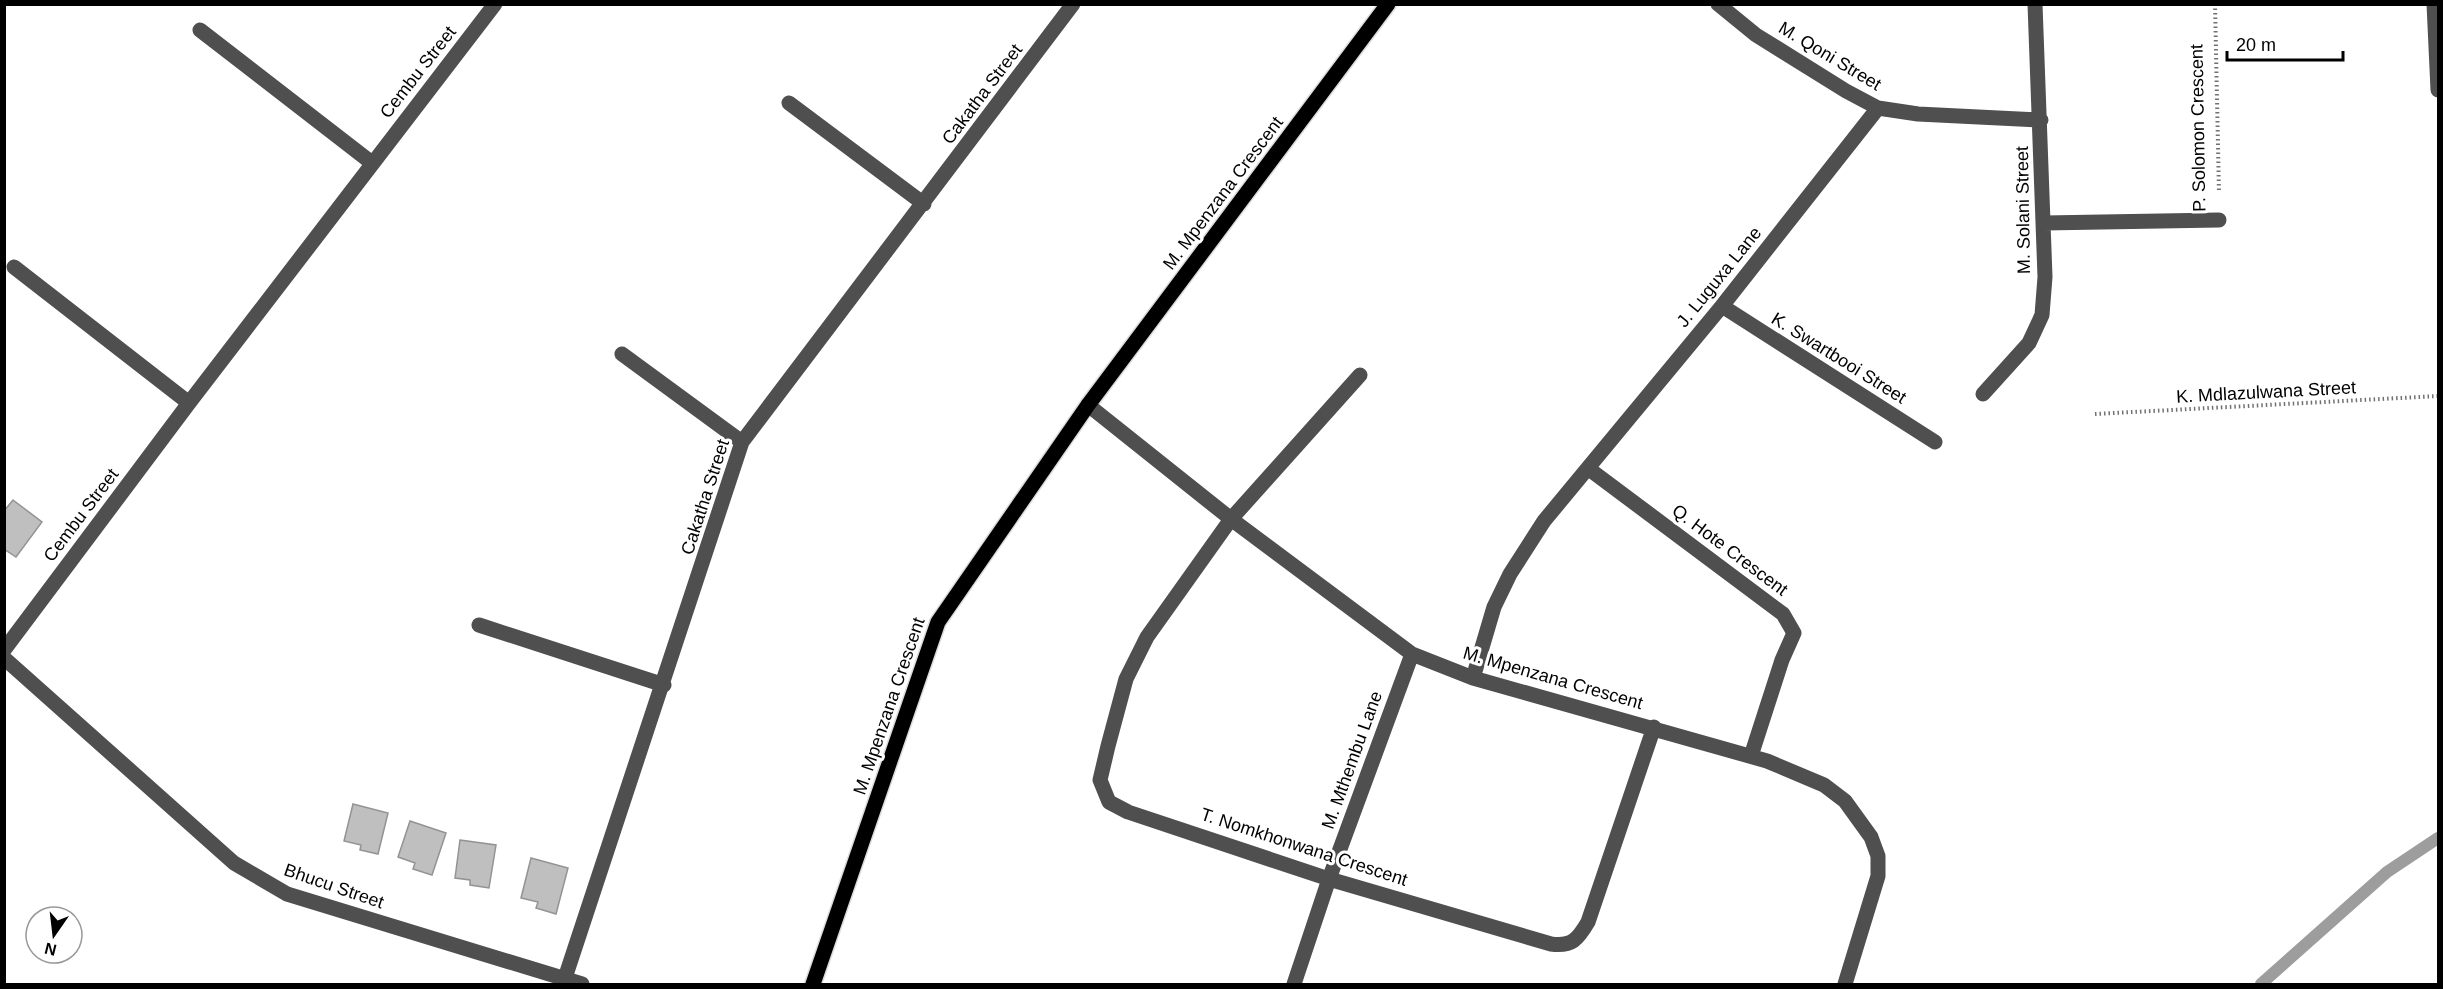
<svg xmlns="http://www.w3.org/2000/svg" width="2443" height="989" viewBox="0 0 2443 989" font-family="Helvetica,sans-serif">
<rect width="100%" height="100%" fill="#fff"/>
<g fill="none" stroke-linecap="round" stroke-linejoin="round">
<path stroke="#9d9d9d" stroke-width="12" d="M2261 984 2387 872 2438 838"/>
</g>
<path fill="#bfbfbf" stroke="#939393" stroke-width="1.5" d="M13 500 42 522 16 557 4 549V511Z
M353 804 388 813 378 854 360 850 361 845 344 841Z
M410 821 446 833 432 875 413 869 415 863 398 857Z
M460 840 496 845 489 888 470 885V880L455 878Z
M531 858 568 868 556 914 536 908 538 902 521 898Z"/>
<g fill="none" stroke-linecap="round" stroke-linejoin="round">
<g stroke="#dbdbdb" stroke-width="18">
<path id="major" d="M813 984 938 622 1088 405 1388 4"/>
</g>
<path stroke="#717171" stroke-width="4" stroke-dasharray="1.5 3" stroke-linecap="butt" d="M2215 4 2219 193
M2095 414 2438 396"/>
<path stroke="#4f4f4f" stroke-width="15" d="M1718 4 1756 35 1846 91 1878 108 1918 114 2041 120
M2434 4 2438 90
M200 30 372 163
M789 103 924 204
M2044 223 2219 220
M14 267 189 403
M1722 306 1935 442
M622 354 742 442
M1360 375 1231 519 1147 637 1126 679 1108 746 1100 780 1109 802 1128 812 1329 879 1551 944C1572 947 1578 939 1588 922L1654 727
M1983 394 2029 343 2042 315 2045 277 2035 4
M1088 405 1231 519 1412 654 1473 678 1767 761 1824 785 1845 801 1871 837 1878 856V876L1845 984
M1589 469 1783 614 1794 633 1782 660 1751 756
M479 625 664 685
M4 650 189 403 495 4
M4 658 234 863 287 894 582 984
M1473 678 1494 607 1510 574 1544 521 1722 306 1878 108
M563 984 742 442 1073 4
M1294 984 1329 879 1412 654"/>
<use href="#major" stroke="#000" stroke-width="15"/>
</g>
<g text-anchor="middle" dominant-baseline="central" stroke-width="6" stroke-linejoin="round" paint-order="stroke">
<g font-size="18" fill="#000" stroke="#fff">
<text transform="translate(1830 56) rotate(31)">M. Qoni Street</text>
<text transform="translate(418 72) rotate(-52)">Cembu Street</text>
<text transform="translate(982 94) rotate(-53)">Cakatha Street</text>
<text transform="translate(2198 128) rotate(-91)">P. Solomon Crescent</text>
<text transform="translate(1223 193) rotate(-53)">M. Mpenzana Crescent</text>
<text transform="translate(2023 210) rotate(-91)">M. Solani Street</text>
<text transform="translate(1719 277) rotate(-51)">J. Luguxa Lane</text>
<text transform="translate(1839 358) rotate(32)">K. Swartbooi Street</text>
<text transform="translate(2266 392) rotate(-3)">K. Mdlazulwana Street</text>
<text transform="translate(705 497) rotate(-72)">Cakatha Street</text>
<text transform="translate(81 515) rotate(-53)">Cembu Street</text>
<text transform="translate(1730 550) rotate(37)">Q. Hote Crescent</text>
<text transform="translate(1553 678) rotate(16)">M. Mpenzana Crescent</text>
<text transform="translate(889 706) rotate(-71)">M. Mpenzana Crescent</text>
<text transform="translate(1352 760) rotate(-70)">M. Mthembu Lane</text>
<text transform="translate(1304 847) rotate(18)">T. Nomkhonwana Crescent</text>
<text transform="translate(334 886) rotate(19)">Bhucu Street</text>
</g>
</g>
<rect width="2443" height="989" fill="none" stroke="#000000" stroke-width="12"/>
<g transform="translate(54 935) rotate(194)"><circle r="28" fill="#ffffff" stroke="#999999" stroke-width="1.5"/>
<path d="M0-4.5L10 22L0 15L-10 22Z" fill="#000000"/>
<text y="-9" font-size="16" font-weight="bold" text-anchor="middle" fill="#000000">N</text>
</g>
<path d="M2227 51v9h116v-9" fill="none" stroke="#000000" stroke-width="3"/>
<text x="2236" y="51" font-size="18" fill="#000000" stroke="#ffffff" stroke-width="4.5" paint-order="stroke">20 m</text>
</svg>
